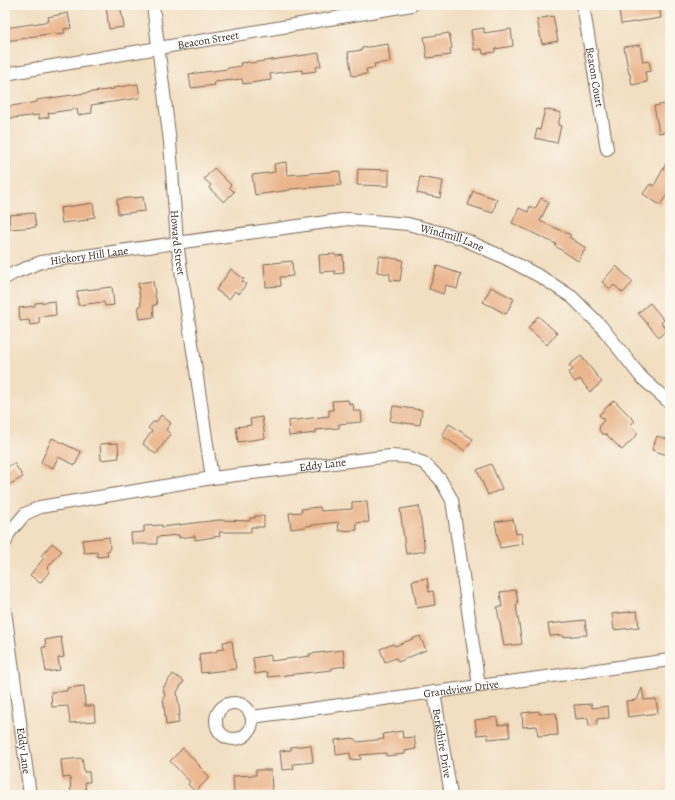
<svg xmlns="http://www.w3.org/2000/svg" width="675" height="800" viewBox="0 0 675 800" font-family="Alegreya,serif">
<rect width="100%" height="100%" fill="#fbf7ec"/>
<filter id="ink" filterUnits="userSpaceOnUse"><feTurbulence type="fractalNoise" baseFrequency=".025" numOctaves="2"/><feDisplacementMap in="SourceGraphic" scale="8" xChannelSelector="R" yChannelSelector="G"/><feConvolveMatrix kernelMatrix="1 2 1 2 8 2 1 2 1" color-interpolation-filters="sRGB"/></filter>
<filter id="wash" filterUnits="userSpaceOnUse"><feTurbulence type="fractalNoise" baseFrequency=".012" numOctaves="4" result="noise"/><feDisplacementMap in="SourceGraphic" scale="16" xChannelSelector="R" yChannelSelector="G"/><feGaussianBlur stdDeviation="0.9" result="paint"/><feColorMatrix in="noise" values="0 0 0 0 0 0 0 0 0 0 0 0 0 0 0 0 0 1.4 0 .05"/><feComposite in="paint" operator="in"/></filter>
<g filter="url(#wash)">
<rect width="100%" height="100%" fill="#f2dec1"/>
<g id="blocks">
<path fill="#eab58d" d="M114 5H120L124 27 109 29 106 6Z
M643 5H659L661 18 621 24 619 10 643 6Z
M68 13 71 28 64 29 65 33 55 34V33L28 37V38L5 41V28L39 23 49 21 48 17Z
M553 16 558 41 542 44 537 19Z
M484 28V33L511 29 513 46 495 49V52L483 54 482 49 474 50 471 30Z
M449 33 452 48 450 49 451 55 427 58 424 37Z
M388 44 390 62 374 64 375 68 366 69 367 74 352 76 348 52 362 50V48Z
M640 45 643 62 649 61 651 71 645 72 647 82 632 85 630 74H629L624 47Z
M319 53 321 66 316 67V71L302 73V70L283 72 270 74 271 80 243 84 242 79 214 82 215 85 191 88 189 74 228 69V68L241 66 240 63 250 62 251 63Z
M138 84 140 98 91 105 92 113 78 115 77 109 48 113 49 117 39 119V115L5 119V107L37 102V100L114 89 113 88Z
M670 103V131L659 133 654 106Z
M545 109 561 113 558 125 561 126 557 143 535 138 537 129 540 130Z
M670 156V190L660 205 643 194 650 184 654 186Z
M286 162 287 175 340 171 341 185 290 189V190L255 195 252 175 275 172 274 164Z
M214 168 231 185 229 187 234 192 224 202 209 188 211 185 204 179Z
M358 169 389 170V186L357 185Z
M420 177 443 181 440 198 417 193Z
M473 191 497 199 493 213 468 205Z
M143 197 145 211 118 214 117 199Z
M541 198 549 202 540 221 571 235 569 237 586 248 578 261 555 246 556 244 512 223 519 208 528 212 530 206 535 209Z
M93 203 95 217 87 218 88 220 62 223 60 208Z
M34 213 36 227 10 229 9 215Z
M335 254 336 256 343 255 344 273 335 274V271L320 272 319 255Z
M379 256 403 260 400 281 390 280V274L377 272Z
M292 261 293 276 280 277 281 286 266 287 264 264Z
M437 266 461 274 457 289 446 285 443 294 429 289Z
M616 266 633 282 623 293 614 285 610 289 602 282Z
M231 269 244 279 242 281 246 284 239 294 235 291 229 299 216 290Z
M153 281 157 305H153L154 317 140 319 138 306H141L138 283Z
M112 287 114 305 105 306 104 302 78 305 77 291Z
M491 287 514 299 506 314 483 302Z
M55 301 56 315 39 317V324L30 325 29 320 20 321 19 308 35 306V303Z
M650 303 664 320 661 323 667 330 659 337 638 313Z
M538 316 557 333 547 345 528 328Z
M581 356 602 382 590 392 580 379 575 382 568 373 573 370 569 365Z
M348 400 349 404H353L354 411H361L362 422 339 424V428L316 430V433L289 436 288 421 329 416V410H333L332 401Z
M614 400 635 421 630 425 638 434 622 450 606 434H602L599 430 600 425 604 420 599 415Z
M393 406 422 410 420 425 390 421Z
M161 415 171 423 166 430 171 434 156 454 143 444 152 431 148 428 153 422H156Z
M262 417 265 438 238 442 236 427 251 425 250 419Z
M449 424 473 439 465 451 442 436Z
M657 436 670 440V456L652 450Z
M52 438 81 452 75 465 58 457 53 468 41 462Z
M118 443 119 458 101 460 100 444Z
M14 463 23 477 5 487V468Z
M491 464 502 489 488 495 477 470Z
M367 501 369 522 356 523 357 530 339 531 338 522 306 526V527L291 529 289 513 302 512 301 509 320 507 321 511 352 509V502Z
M419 506 425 551 406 554 400 509Z
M255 516H264V527H251V532H219L220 536 195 540V536L179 538V535L157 537V544H132L131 533 144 532V526L162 525V527L218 520 250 521V518H255Z
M513 519 516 534 521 533 523 544 500 548 495 522Z
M109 537 110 550 107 551 108 556 97 557V552L84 553 82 540Z
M52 543 62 551 47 568 50 571 40 583 30 575 44 558 41 556Z
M427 578 429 592 433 591 435 605 417 608 412 581Z
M516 590 518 604 516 605 522 644 504 646 497 607H502L500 592Z
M637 611 639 627 614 630 612 614Z
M585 620 587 635 562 637V635L550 636 548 624Z
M420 636 426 650 398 662 396 658 385 662 380 649 393 644 395 646Z
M61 637 64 657 58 658 60 670 46 672 42 647H46L45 640Z
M232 641 236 669 201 673 199 654 216 652 217 650 224 649 223 642Z
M343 650 345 666 332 668V670L268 677 267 672 255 674 253 658 271 655V661L310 656 309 654Z
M173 674 184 681 177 692 180 715H178L179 723 166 725 163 697 165 696 163 688Z
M84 686 85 706H94L95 721 70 723 68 706 52 707 51 692 67 691V688Z
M642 688 644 700 656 699 658 713 628 717 626 701 637 700Z
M592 704V708L608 706 609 718 597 719V725L589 726 588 718 576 719 574 705Z
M539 711V714L556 713 558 735 538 736 537 726 523 727 522 713Z
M497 717 498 725 508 724 510 737 488 739V734L477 735 475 720Z
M402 731 403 738 414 737 416 749 405 751V754L386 756V753L360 755 361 759 351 760 350 753 336 755 335 740 353 738 358 742 384 739 383 734Z
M311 745 313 762 293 764 294 769 282 770 280 751 291 750V747Z
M183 748 200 766H199L210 777 195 792 188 784 190 782 170 761Z
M82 758 84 772H89L90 782H85L86 794 71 795 70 777 63 778 61 760Z
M256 770H271L272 791 234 793 233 776 256 775Z"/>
</g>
</g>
<g filter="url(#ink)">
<use href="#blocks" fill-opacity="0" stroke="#7b6957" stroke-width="1"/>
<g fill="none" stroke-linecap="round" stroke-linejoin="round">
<g stroke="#7b6957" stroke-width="14">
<g id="minor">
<path id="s1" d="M153 5 170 142 177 243 212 478"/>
<path id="s2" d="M583 5 607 149"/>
<path id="s3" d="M5 74 412 5"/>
<path id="s4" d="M5 278 14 273 41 262 348 219 408 224 461 238 503 257 541 277 572 297 601 326 641 377 670 403"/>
<path id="s5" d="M5 543 9 533 25 514 40 507 212 478 390 456 408 457 424 463 440 479 452 500 479 686"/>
<path id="s6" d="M5 611 30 795"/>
<path id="s7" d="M434 692 451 795"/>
<circle cx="234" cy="721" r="18"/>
<path id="s8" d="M252 717 670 660"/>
</g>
</g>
<use href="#minor" stroke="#fff" stroke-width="12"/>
</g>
</g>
<g text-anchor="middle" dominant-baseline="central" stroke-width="3" stroke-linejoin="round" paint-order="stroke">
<g font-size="11" fill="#3b2a1e" stroke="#fbf7ec">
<text stroke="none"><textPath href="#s3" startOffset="206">Beacon Street</textPath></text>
<text stroke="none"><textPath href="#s2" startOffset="73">Beacon Court</textPath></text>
<text stroke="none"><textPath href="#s4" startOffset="456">Windmill Lane</textPath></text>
<text stroke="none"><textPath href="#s1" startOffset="239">Howard Street</textPath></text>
<text stroke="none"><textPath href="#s4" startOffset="88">Hickory Hill Lane</textPath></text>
<text stroke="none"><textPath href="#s5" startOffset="338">Eddy Lane</textPath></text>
<text stroke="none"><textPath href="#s8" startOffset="211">Grandview Drive</textPath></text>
<text stroke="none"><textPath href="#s7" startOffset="52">Berkshire Drive</textPath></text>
<text stroke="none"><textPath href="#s6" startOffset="141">Eddy Lane</textPath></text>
</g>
</g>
<rect width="675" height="800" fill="none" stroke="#fbf7ec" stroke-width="20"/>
</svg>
